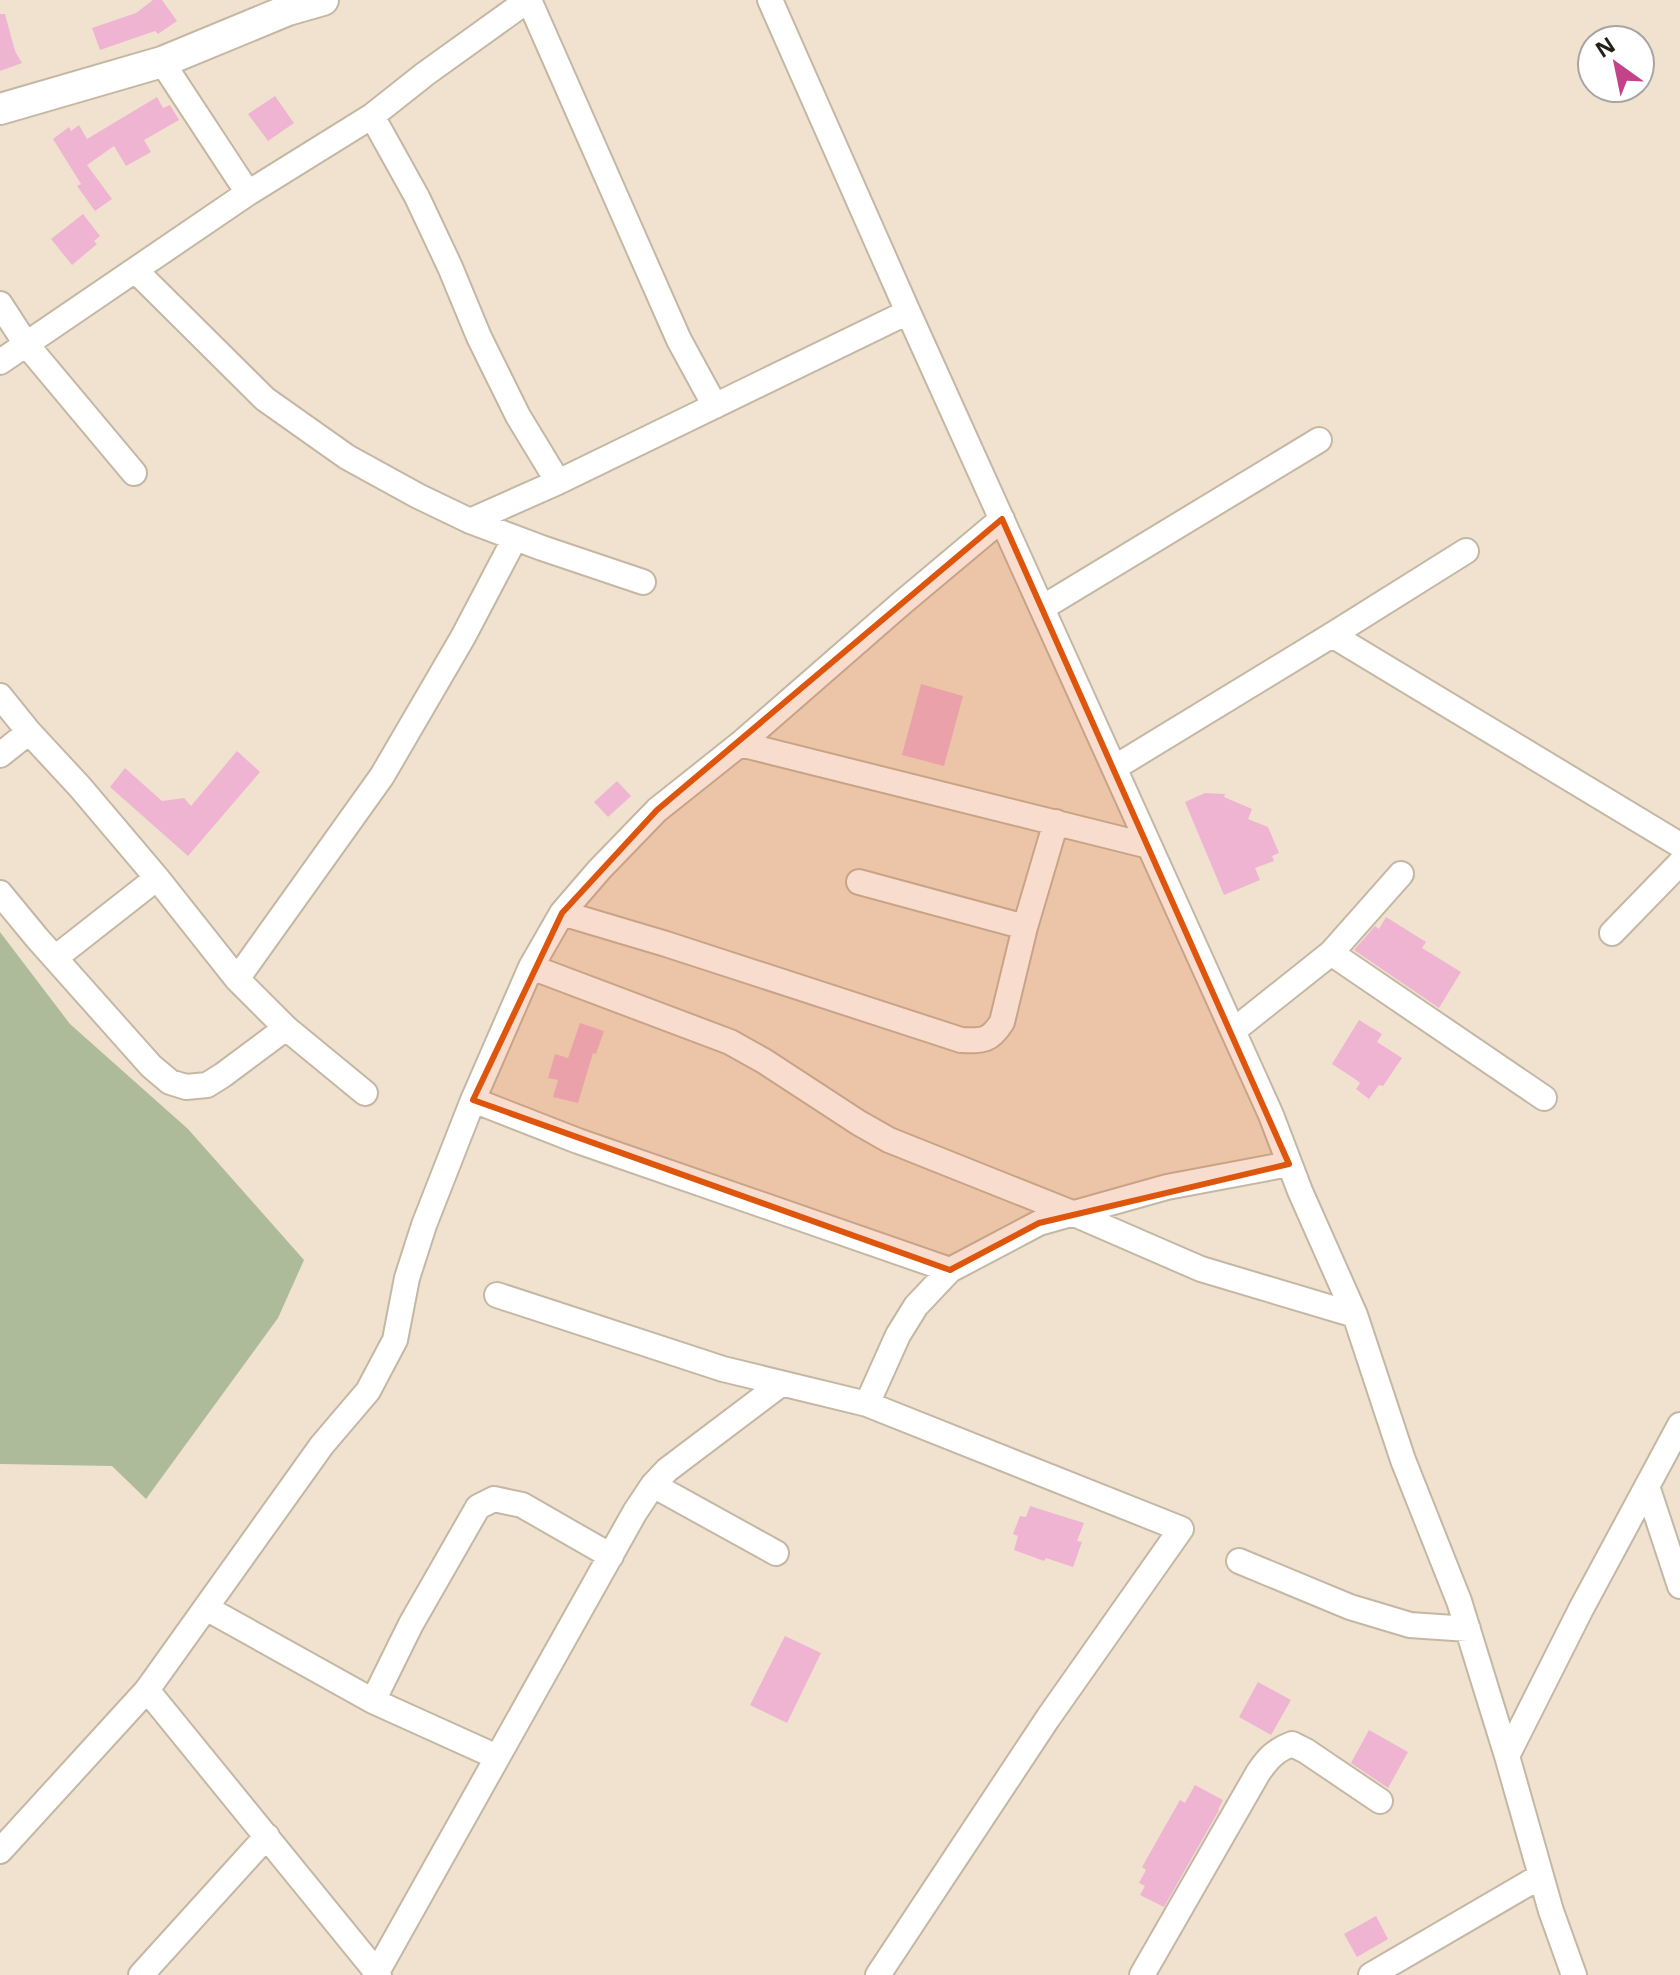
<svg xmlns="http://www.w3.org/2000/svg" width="1680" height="1975" viewBox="0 0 1680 1975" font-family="'Open Sans',sans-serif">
<rect width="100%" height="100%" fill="#f1e2d0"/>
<path fill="#aebb9b" d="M0 932 70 1024 188 1129 304 1260 278 1318 146 1499 112 1466 0 1464Z"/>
<path fill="#eeb4d1" d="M153 0H162L177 21 158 34 155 31 100 50 92 28 136 13Z
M0 14H5L15 51 22 63 0 71Z
M275 96 294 123 268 141 248 114Z
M157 97 163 108 170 105 179 120 144 140 151 152 126 166 114 146 87 165 112 199 95 211 77 186 81 184 53 139 69 127 71 131 79 125 87 139Z
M83 214 100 236 94 241 97 244 72 265 51 239Z
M921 684 963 696 944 766 902 755Z
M237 751 260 772 188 856 110 787 125 768 162 801 184 798 191 806Z
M617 781 631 796 608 817 594 802Z
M1205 793 1225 794 1224 797 1252 809 1248 819 1268 827 1279 853 1272 856 1274 861 1255 868 1260 880 1224 895 1185 802Z
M1386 917 1426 942 1422 948 1461 972 1439 1008 1354 950 1375 926 1379 929Z
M1359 1020 1382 1034 1377 1042 1402 1058 1383 1086 1379 1085 1369 1099 1356 1089 1360 1083 1355 1079 1332 1064Z
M580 1023 604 1031 596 1054 593 1053 578 1103 553 1097 558 1080 548 1078 555 1054 568 1058Z
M1030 1506 1084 1523 1077 1541 1082 1542 1073 1567 1046 1558 1044 1561 1014 1550 1018 1536 1013 1534 1020 1516 1026 1517Z
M785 1636 821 1653 787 1723 750 1705Z
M1258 1682 1291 1700 1271 1735 1239 1717Z
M1369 1730 1408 1752 1388 1788 1351 1763Z
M1195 1785 1223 1800 1218 1810H1219L1164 1907 1140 1895 1145 1886 1139 1883 1146 1870 1142 1867 1180 1800 1185 1803Z
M1376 1916 1388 1939 1357 1957 1344 1934Z"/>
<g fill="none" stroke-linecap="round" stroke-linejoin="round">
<g stroke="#c4b7a4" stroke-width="28">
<path id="minor" d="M529 0 679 340 715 406
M770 0 908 312 1271 1115 1300 1191 1355 1315 1403 1460 1459 1601 1507 1756 1551 1911 1574 1975
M162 62 248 193
M372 116 417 197 450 267 479 337 518 416 558 482
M135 270 265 399 347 457 418 496 470 521 542 548 643 582
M0 304 26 344 134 473
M0 362 248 193 372 116 425 74 528 0
M470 521 558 482 908 312
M1042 608 1319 440
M1332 635 1680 845
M0 696 29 732 80 787 157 878 237 979 286 1028 365 1093
M740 744 903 602 1002 519
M0 755 29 732
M1114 768 1332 635 1466 551
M859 882 1025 927
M0 893 37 938 151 1066 170 1082 186 1087 207 1085 223 1075 286 1028
M562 913 666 944 961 1040C983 1041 990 1041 1002 1022L1025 927 1056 822
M1612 933 1680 863
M1331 953 1544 1098
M55 958 157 878
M531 967 730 1042 764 1061 859 1123 889 1140 1072 1213 1201 1269 1355 1315
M237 979 382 776 463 637 515 538
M1233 1031 1331 953 1401 874
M473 1100 578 1141 950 1270
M497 1295 723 1369 867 1404 1181 1529 1048 1718 878 1975
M867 1404 898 1335 916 1306 950 1270 1039 1223 1167 1187 1289 1164
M653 1485 776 1553
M1647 1486 1680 1586
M1239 1561 1350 1607 1410 1625 1468 1629
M206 1608 373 1701 497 1757
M147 1690 379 1975
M373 1701 411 1624 478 1507 494 1499 522 1505 611 1556
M1507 1756 1581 1609 1680 1425
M0 1851 147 1690 322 1445 368 1391 395 1340 407 1278 424 1225 473 1100 531 967 562 913 599 870 657 810 740 744 1149 846
M377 1972 635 1512 653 1485 667 1470 781 1384
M141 1975 267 1836
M1142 1975 1258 1773C1268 1758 1276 1750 1292 1744L1306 1751 1380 1801
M1371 1975 1541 1876"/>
</g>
<g stroke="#c4b7a4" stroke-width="34">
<path id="tertiary" d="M0 109 162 62 288 10 323 0"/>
</g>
<use href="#minor" stroke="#fff" stroke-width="24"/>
<use href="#tertiary" stroke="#fff" stroke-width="30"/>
</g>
<path fill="#de560d" fill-opacity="0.2" stroke="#de560d" stroke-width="6" stroke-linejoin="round" d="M1002 519 1289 1164 1039 1223 950 1270 473 1100 562 913 657 810Z"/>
<g transform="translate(1616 64) rotate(327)"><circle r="38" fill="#ffffff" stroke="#a7a5a3" stroke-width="2"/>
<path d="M0-6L14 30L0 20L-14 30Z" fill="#c3428a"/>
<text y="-12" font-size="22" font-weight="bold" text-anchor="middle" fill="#241f18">N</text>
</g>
</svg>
